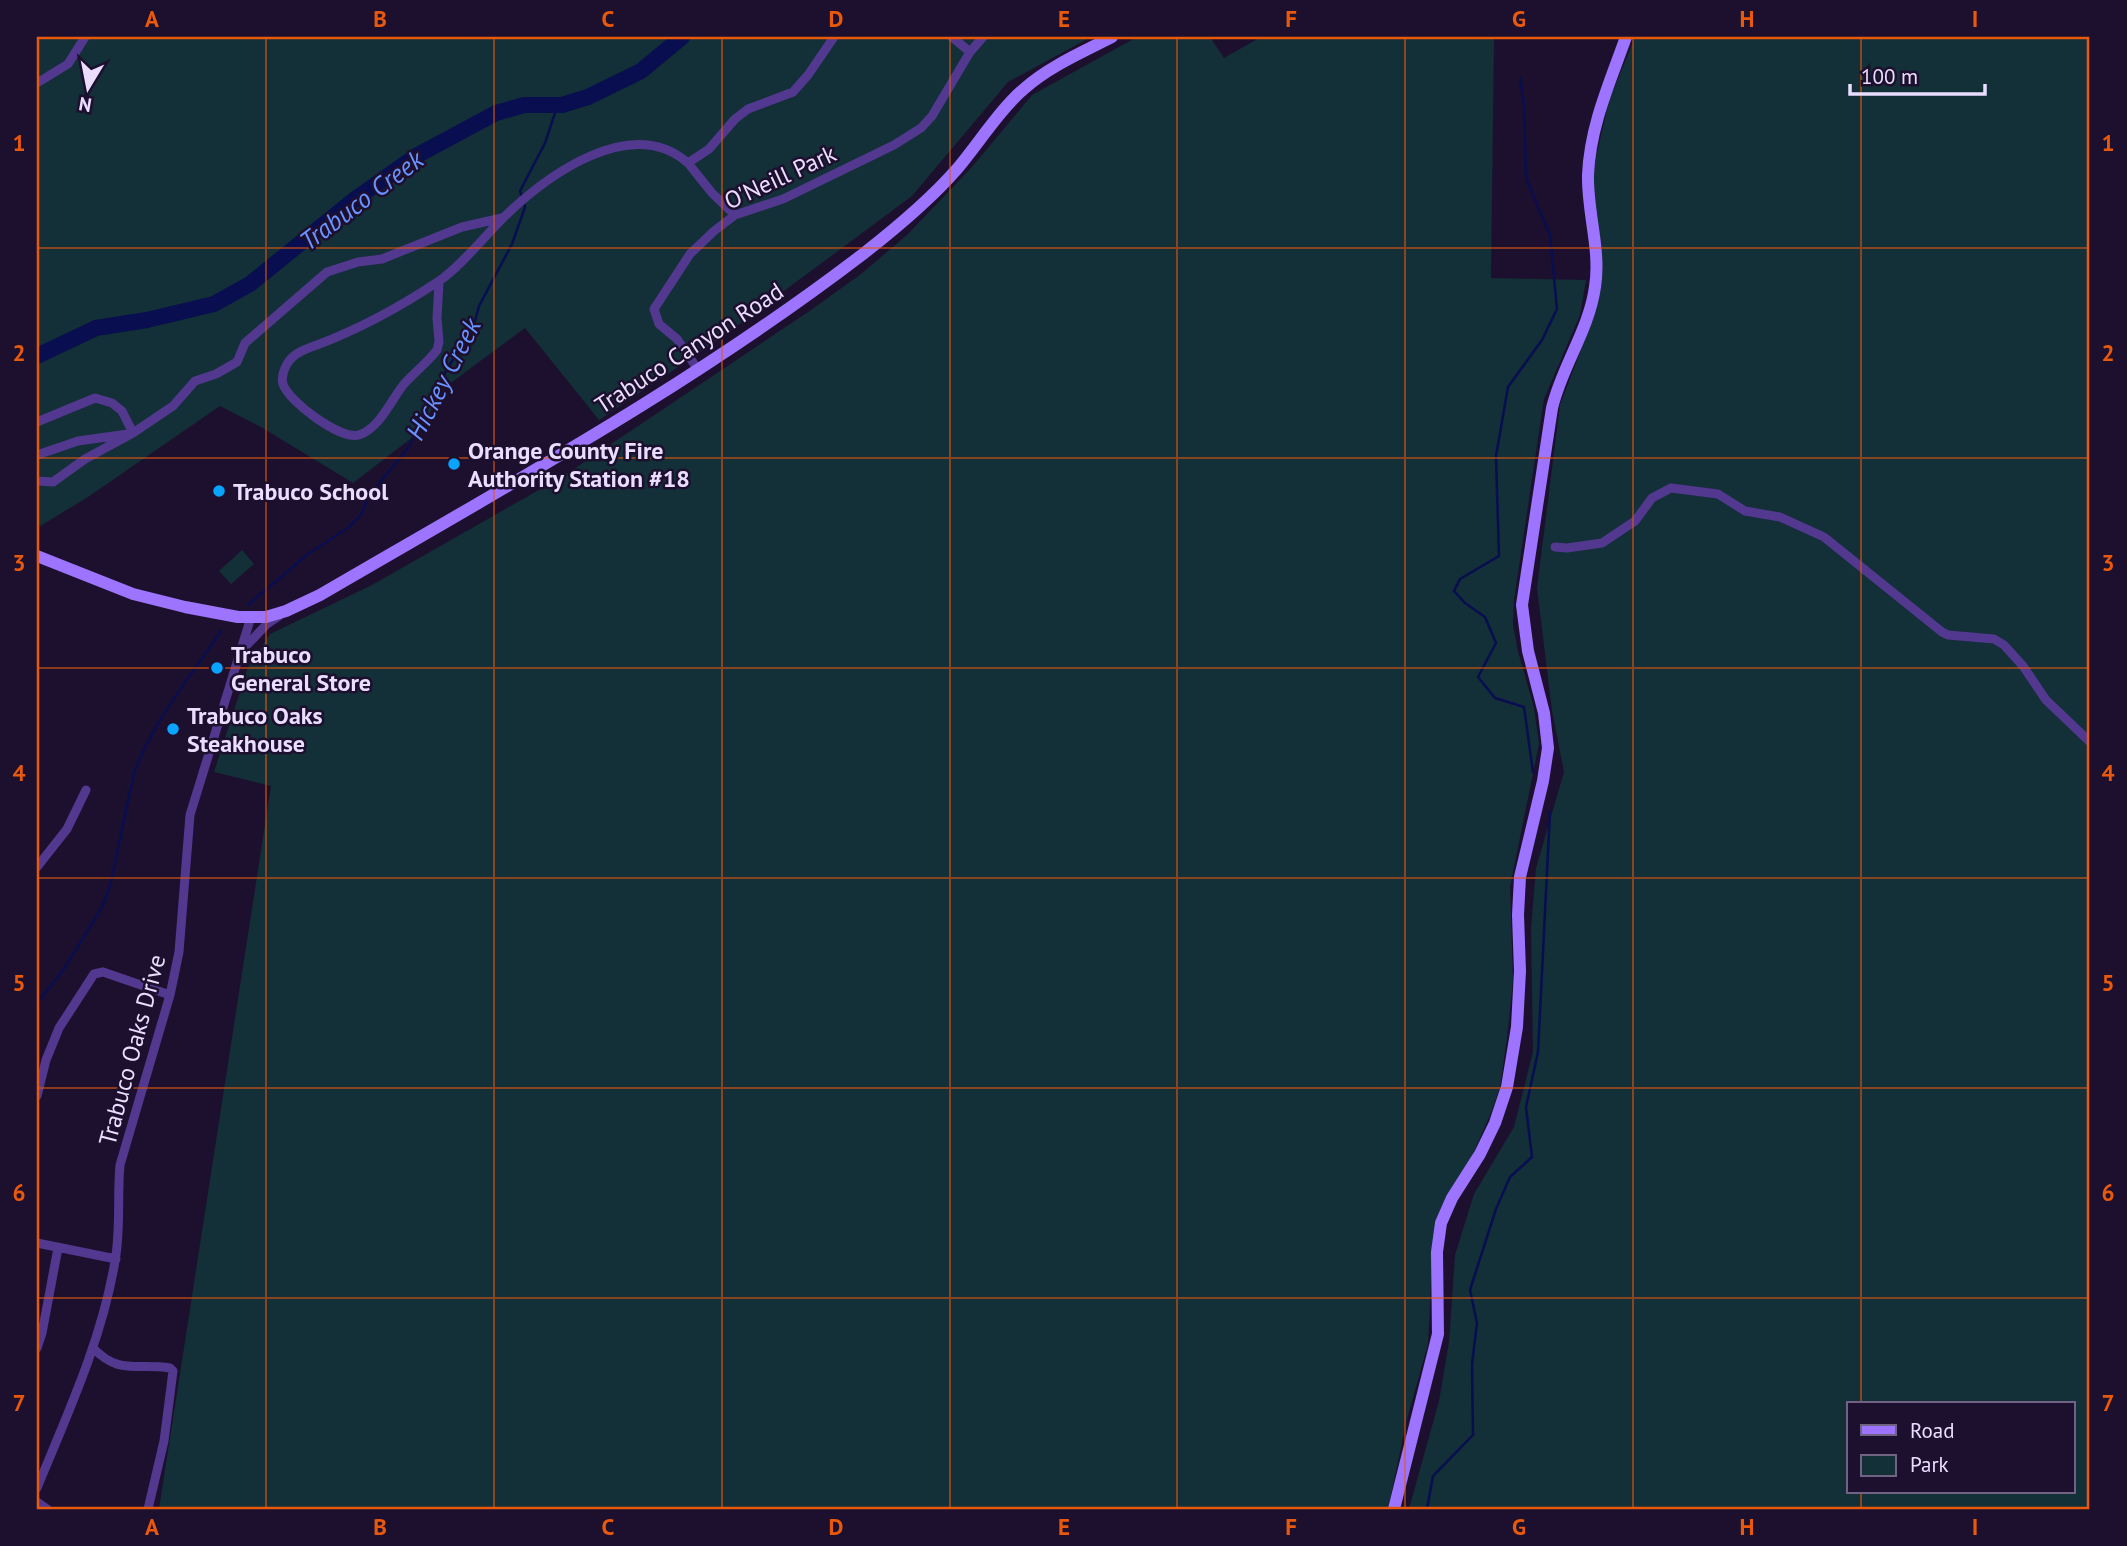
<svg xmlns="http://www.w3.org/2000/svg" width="2127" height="1546" viewBox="0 0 2127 1546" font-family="'PT Sans',sans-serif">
<rect width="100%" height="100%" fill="#1d102e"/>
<path fill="#132f38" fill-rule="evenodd" d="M37 37H1091L1008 82 912 196 714 343 599 420 525 328 440 391 422 430 353 483 261 427 220 406 88 497 37 528Z
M1137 37H1210L1224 58 1261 37H1494L1491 278 1586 280 1580 315 1544 399 1514 600 1513 625 1518 651 1534 708 1539 744 1510 887 1513 980 1507 1038 1500 1087 1491 1113 1433 1244 1428 1344 1407 1419 1388 1509H159L271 786 214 772 248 667 270 634 372 585 565 475 811 310 861 274 907 235 972 167 1032 95Z
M1635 37H2090V1509H1409L1439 1401 1449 1342 1455 1255 1474 1194 1514 1127 1533 1052 1531 929 1536 868 1564 772 1552 711 1537 588 1560 405 1594 315 1593 181 1595 161 1609 101ZM1849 1404H2073V1492H1849Z
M242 550 254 564 231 584 219 571Z"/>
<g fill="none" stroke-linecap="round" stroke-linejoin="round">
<path stroke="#080e4f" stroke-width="2.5" d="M1520 78 1524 104 1526 178 1550 235 1557 309 1542 340 1508 387 1496 456 1499 556 1460 579 1454 591 1465 603 1485 617 1496 643 1478 677 1495 698 1524 707 1533 772
M522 197 520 191 545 143 555 113 562 105
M248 605 308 554 349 527 361 515 369 496 408 448 446 371 474 325 479 306 512 244 525 207 524 203
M37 1003 62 972 101 909 110 886 134 773C153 721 191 676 221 631
M1427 1509 1433 1476 1473 1435 1472 1364 1477 1323 1470 1290 1496 1209 1510 1177 1532 1157 1526 1107 1538 1052 1550 812"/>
<path stroke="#080e4f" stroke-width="16" d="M37 356 96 328 147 320 214 304 250 284 354 200 416 156 496 113 524 105H562L588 97 641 71 682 37"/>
<path stroke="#53388f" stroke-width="9" d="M952 37 970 52
M37 83 68 64 85 37
M688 163 712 193 735 215
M439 282 437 318 439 342 437 350C427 363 415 372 404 384 391 400 380 428 359 435 340 440 288 401 283 384 281 378 284 369 287 364 293 353 306 349 317 345 362 328 400 307 439 281 459 268 485 236 503 218 546 176 631 113 688 163L709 149 735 119 748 109 793 92 808 75 834 37
M699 371 677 339 659 324 654 309 690 254 714 231 735 215 783 199 894 145 921 128 932 116 970 52 983 37
M37 422 95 398 112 403 122 411 133 433
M37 455 78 441 128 434
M37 481 53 482 85 459 133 433 173 406 195 381 216 374 237 362 245 343 327 272 358 262 382 259 462 227 502 218
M1555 547 1567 548 1602 543 1635 521 1652 498 1671 488 1718 494 1745 511 1780 517 1824 537 1942 632 1948 635 1994 639 2004 645 2023 666 2046 700 2090 742
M246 646 267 624 279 616
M37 867 67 829 86 790
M37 1096 46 1060 59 1028 94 974 103 972 170 995
M37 1243 116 1259
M37 1348 42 1333 58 1248
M93 1348C119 1375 136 1363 170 1368L173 1371 164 1441 148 1509
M37 1488C67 1415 102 1340 115 1261 121 1229 117 1197 120 1165L170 995 179 952 190 815 251 617
M37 1502 47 1509"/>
<path stroke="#9d74ff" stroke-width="12" d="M37 556 133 594 185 607 238 617H266L286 611 320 595C505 487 692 385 863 254 895 229 930 200 957 169 978 144 1001 108 1025 88 1050 66 1083 52 1112 37
M1394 1509 1438 1334 1437 1252 1441 1223 1452 1198 1480 1154 1495 1123 1507 1087 1517 1027 1520 971 1518 915 1520 877 1543 781 1548 748 1544 713 1528 651 1522 605 1552 408C1562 366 1589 330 1595 287 1601 250 1587 212 1588 175 1590 126 1610 82 1626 37"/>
</g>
<path fill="none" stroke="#e8590c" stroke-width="2" stroke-opacity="0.55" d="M266 37V1509M494 37V1509M722 37V1509M950 37V1509M1177 37V1509M1405 37V1509M1633 37V1509M1861 37V1404M37 248H2090M37 458H2090M37 668H2090M37 878H2090M37 1088H2090M37 1298H2090M1861 1492V1509"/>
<g fill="#09a4ff" stroke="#1d102e" stroke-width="2.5">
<circle cx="454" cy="464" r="7"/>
<circle cx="219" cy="491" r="7"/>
<circle cx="217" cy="668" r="7"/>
<circle cx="173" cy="729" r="7"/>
</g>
<g text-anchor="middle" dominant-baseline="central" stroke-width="5" stroke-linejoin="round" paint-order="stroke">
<g font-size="24" fill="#eaddff" stroke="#1d102e">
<text transform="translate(780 177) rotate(-25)">O'Neill Park</text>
<text transform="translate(689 348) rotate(-33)">Trabuco Canyon Road</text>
<text transform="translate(132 1050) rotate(-75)">Trabuco Oaks Drive</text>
</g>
<g font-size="24" font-weight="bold" fill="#eaddff" stroke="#1d102e" text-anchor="start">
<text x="468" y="450">Orange County Fire<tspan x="468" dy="28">Authority Station #18</tspan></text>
<text x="233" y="491">Trabuco School</text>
<text x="231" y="654">Trabuco<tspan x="231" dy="28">General Store</tspan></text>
<text x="187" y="715">Trabuco Oaks<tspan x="187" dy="28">Steakhouse</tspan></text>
</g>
<g font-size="26" font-style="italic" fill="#6b93ff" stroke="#1d102e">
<text transform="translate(361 200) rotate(-37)">Trabuco Creek</text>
<text transform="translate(443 379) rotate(-63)">Hickey Creek</text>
</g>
</g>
<rect width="2127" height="1546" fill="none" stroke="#1d102e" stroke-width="77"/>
<rect x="1847" y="1402" width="228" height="91" fill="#1d102e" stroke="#6f6282" stroke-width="2"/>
<rect x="1861" y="1425" width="35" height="10" fill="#9d74ff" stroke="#6f6282" stroke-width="2"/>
<text x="1910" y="1438" font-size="21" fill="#eaddff">Road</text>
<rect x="1861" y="1455" width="35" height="21" fill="#132f38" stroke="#6f6282" stroke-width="2"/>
<text x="1910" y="1472" font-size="21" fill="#eaddff">Park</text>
<g transform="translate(88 88) rotate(190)" stroke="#1d102e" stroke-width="5" paint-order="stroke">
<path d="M0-5L12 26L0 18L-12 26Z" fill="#eaddff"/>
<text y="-10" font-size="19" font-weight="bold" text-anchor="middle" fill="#eaddff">N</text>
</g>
<path d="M1850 84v10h135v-10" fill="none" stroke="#eaddff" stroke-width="3.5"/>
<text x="1861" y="84" font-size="21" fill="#eaddff" stroke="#1d102e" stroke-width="5" paint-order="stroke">100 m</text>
<rect x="38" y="38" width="2050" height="1470" fill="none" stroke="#e8590c" stroke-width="2.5"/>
<g font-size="23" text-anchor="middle" font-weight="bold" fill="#e8590c">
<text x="152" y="27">A</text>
<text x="380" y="27">B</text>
<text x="608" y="27">C</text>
<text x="836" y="27">D</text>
<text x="1064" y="27">E</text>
<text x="1291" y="27">F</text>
<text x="1519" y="27">G</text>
<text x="1747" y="27">H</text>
<text x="1975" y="27">I</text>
<text x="19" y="151">1</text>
<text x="2108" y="151">1</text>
<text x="19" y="361">2</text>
<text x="2108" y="361">2</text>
<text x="19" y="571">3</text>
<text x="2108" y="571">3</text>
<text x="19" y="781">4</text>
<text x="2108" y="781">4</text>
<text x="19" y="991">5</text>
<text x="2108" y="991">5</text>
<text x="19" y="1201">6</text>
<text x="2108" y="1201">6</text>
<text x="19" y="1411">7</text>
<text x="2108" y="1411">7</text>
<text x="152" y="1535">A</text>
<text x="380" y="1535">B</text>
<text x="608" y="1535">C</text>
<text x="836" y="1535">D</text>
<text x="1064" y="1535">E</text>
<text x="1291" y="1535">F</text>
<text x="1519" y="1535">G</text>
<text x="1747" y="1535">H</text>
<text x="1975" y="1535">I</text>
</g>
</svg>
